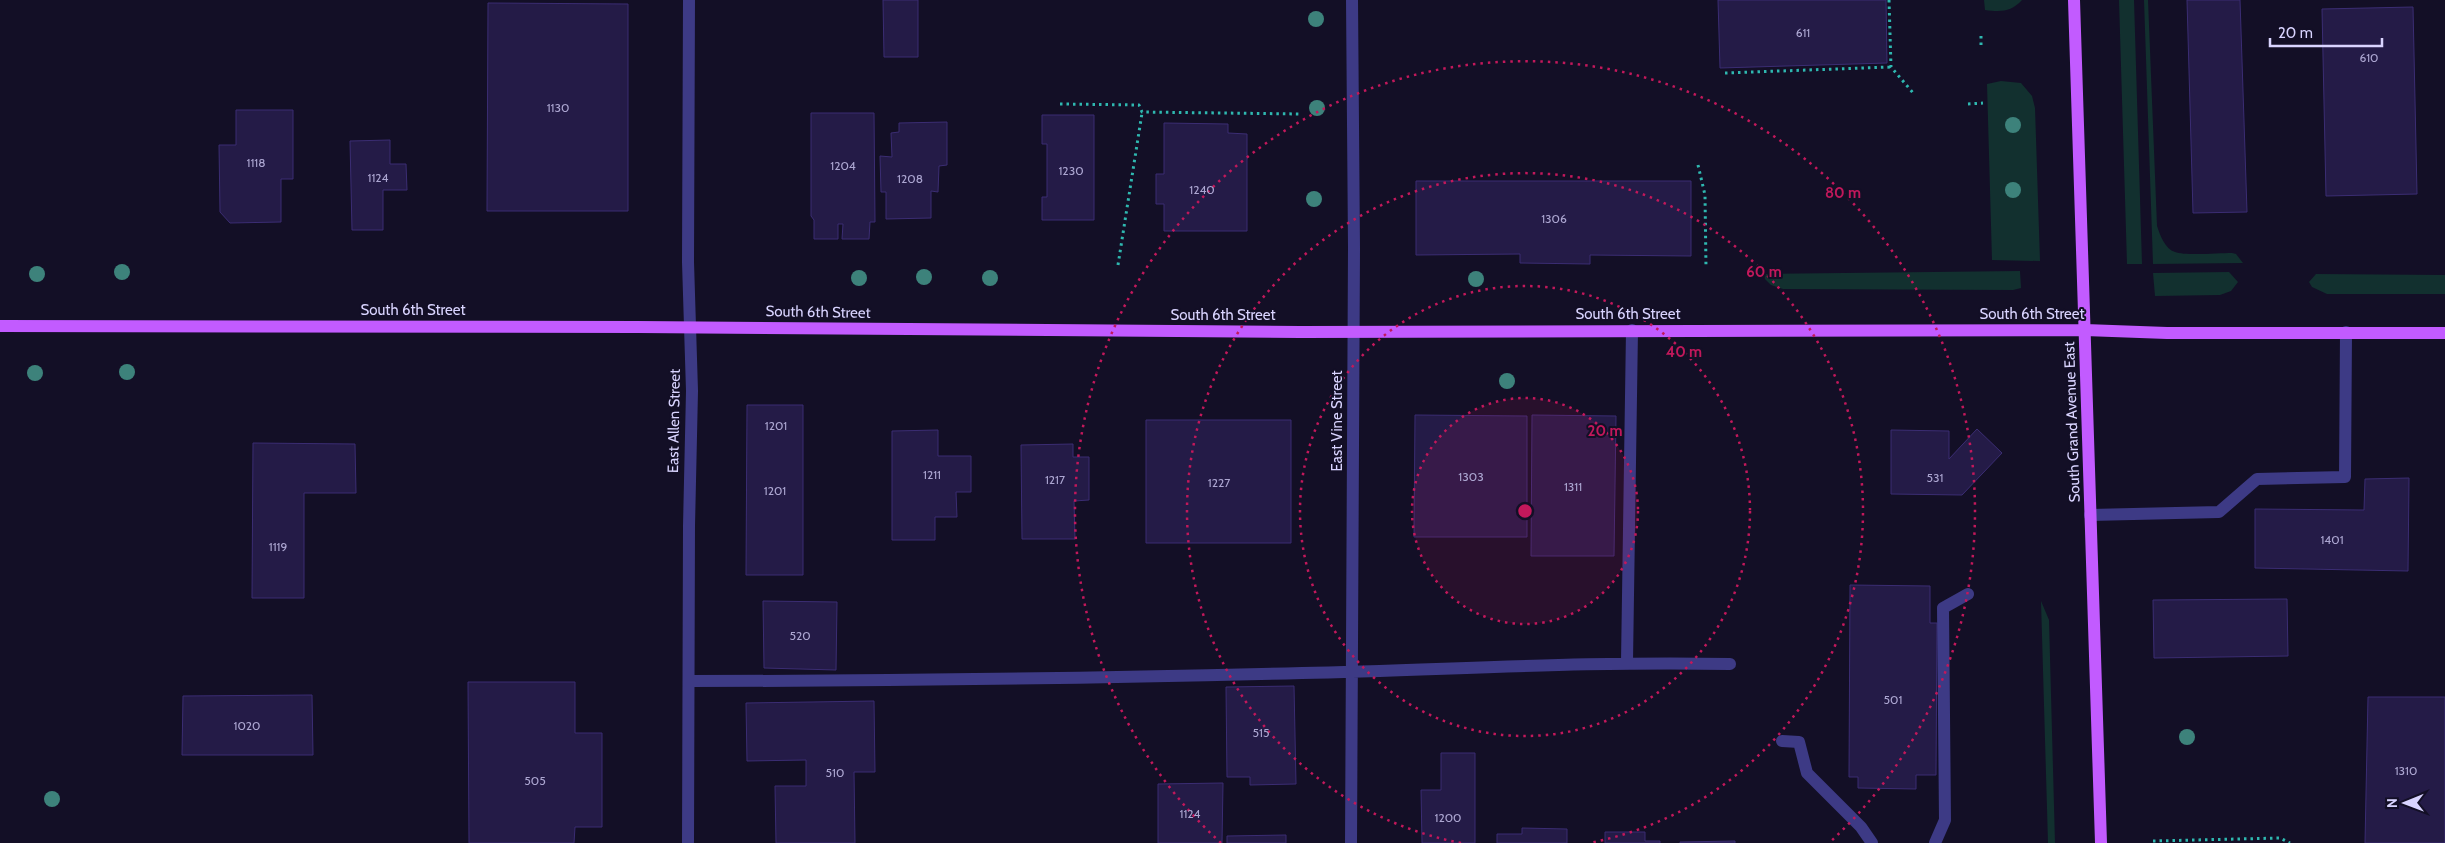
<svg xmlns="http://www.w3.org/2000/svg" width="2445" height="843" viewBox="0 0 2445 843" font-family="Cabin,sans-serif">
<rect width="100%" height="100%" fill="#130f26"/>
<path fill="#12302f" d="M1984 0H2022C2011 12 2001 12 1985 10Z
M2119 0H2134L2142 264H2127Z
M2144 0H2148L2157 226C2160 235 2165 249 2175 252 2185 256 2219 253 2232 253L2236 254 2243 263 2153 264Z
M2001 81 2021 83 2032 96 2035 108 2040 261 1992 260 1987 84Z
M2020 271 2021 288 2013 290 1783 289 1771 285 1765 279 1764 274Z
M2229 272 2238 282 2231 291 2220 295 2155 296 2153 273Z
M2316 274 2445 275V294H2327L2312 287 2309 282Z
M2041 601 2049 620 2055 843H2048Z"/>
<path fill="#241b47" stroke="#3b2d73" d="M883 0H918V57H884Z
M1718 0H1886L1887 63 1720 68Z
M2187 0H2240L2247 212 2193 213Z
M488 3 628 4V211H487Z
M2413 7 2417 194 2326 196 2322 9Z
M236 110H293V179H281V222L230 223 220 212 219 145H236Z
M811 113H874L875 222H870L869 239H842L843 224H838V239H814V220L811 216Z
M1042 115H1094V220H1042V197H1047V144H1042Z
M947 122V165L939 166 938 192 931 191V218L886 219V192H881L880 156 892 157 891 133 899 132V123Z
M1164 123 1228 124V133L1247 134V231H1164V204H1156V174H1164Z
M390 140V164H406L407 190H383V230H352L350 141Z
M1416 181H1691V256L1590 255V264L1520 263V254L1416 255Z
M747 405H803V575H746Z
M1415 415 1527 416V537H1414Z
M1532 415 1616 416 1614 556H1531Z
M1146 420H1291V543H1146Z
M1977 429 2002 453 1962 495 1891 494V430L1949 431V459Z
M938 430V456H971V492H956L957 517H935V540H892V431Z
M253 443 355 444 356 493H304V598H252Z
M1073 444V457H1089V500L1074 501 1075 539H1022L1021 445Z
M2409 478 2408 571 2255 568V509L2364 510 2365 479Z
M1850 585 1930 586V623H1937L1936 775H1916V789L1858 788V777H1849Z
M2287 599 2288 656 2154 658 2153 600Z
M763 601 837 602 836 670 764 668Z
M468 682H575V733H602V827H575L574 843H469Z
M1294 686 1296 784 1250 785V777H1227L1226 687Z
M312 695 313 755H182L183 696Z
M2368 697H2445V843H2365Z
M874 701 875 772H854L855 843H776L775 786H806V760L747 761 746 703Z
M1441 753H1475V843H1422L1421 790H1441Z
M1223 783 1222 843H1158V784Z
M1522 828 1567 829V843H1497V834H1522Z
M1605 832H1645V841H1660V843H1605Z
M1286 835V843H1227V836Z
M1735 841V843H1680V842Z"/>
<g fill="none" stroke-linecap="round" stroke-linejoin="round">
<path stroke="#2fb8b0" stroke-width="3" stroke-dasharray="2.5 4" stroke-linecap="butt" d="M1889 0 1891 67 1914 94
M1981 36V46
M1725 73 1891 67
M1060 104 1139 105 1142 112 1301 114
M1968 104 1983 103
M1698 165 1705 195 1706 268
M1118 265 1142 113
M2153 841 2280 838 2290 843"/>
<path stroke="#3d3a85" stroke-width="12" d="M2090 515 2219 512 2257 479 2345 477 2346 332
M1627 662 1632 330
M690 681C894 681 1098 678 1302 673 1444 670 1587 661 1730 664
M1782 741 1799 742 1807 773 1861 827 1872 843
M688 843 689 526 692 391 688 262 689 0
M1351 843 1354 248 1352 0
M1935 843 1945 820 1943 608 1968 594"/>
<path stroke="#c25bff" stroke-width="12" d="M2074 0 2101 843
M0 326 638 327 1300 332 2085 330 2167 333H2445"/>
</g>
<g fill="#3d827b">
<circle cx="1316" cy="19" r="8"/>
<circle cx="1317" cy="108" r="8"/>
<circle cx="2013" cy="125" r="8"/>
<circle cx="2013" cy="190" r="8"/>
<circle cx="1314" cy="199" r="8"/>
<circle cx="122" cy="272" r="8"/>
<circle cx="37" cy="274" r="8"/>
<circle cx="924" cy="277" r="8"/>
<circle cx="859" cy="278" r="8"/>
<circle cx="990" cy="278" r="8"/>
<circle cx="1476" cy="279" r="8"/>
<circle cx="127" cy="372" r="8"/>
<circle cx="35" cy="373" r="8"/>
<circle cx="1507" cy="381" r="8"/>
<circle cx="2187" cy="737" r="8"/>
<circle cx="52" cy="799" r="8"/>
</g>
<circle cx="1525" cy="511" r="113" fill="#c2185b" fill-opacity=".12"/>
<g fill="none" stroke="#c2185b" stroke-width="2.5" stroke-dasharray="2.5 5">
<circle cx="1525" cy="511" r="113"/>
<circle cx="1525" cy="511" r="225"/>
<path d="M1461 843A338 338 0 1 1 1589 843"/>
<path d="M1221 843A450 450 0 1 1 1829 843"/>
</g>
<g text-anchor="middle" dominant-baseline="central" stroke-width="4" stroke-linejoin="round" paint-order="stroke">
<g font-size="12" fill="#aca6d1">
<text x="1803" y="32">611</text>
<text x="2369" y="57">610</text>
<text x="558" y="107">1130</text>
<text x="256" y="162">1118</text>
<text x="843" y="165">1204</text>
<text x="1071" y="170">1230</text>
<text x="378" y="177">1124</text>
<text x="910" y="178">1208</text>
<text x="1202" y="189">1240</text>
<text x="1554" y="218">1306</text>
<text x="776" y="425">1201</text>
<text x="932" y="474">1211</text>
<text x="1471" y="476">1303</text>
<text x="1935" y="477">531</text>
<text x="1055" y="479">1217</text>
<text x="1219" y="482">1227</text>
<text x="1573" y="486">1311</text>
<text x="775" y="490">1201</text>
<text x="2332" y="539">1401</text>
<text x="278" y="546">1119</text>
<text x="800" y="635">520</text>
<text x="1893" y="699">501</text>
<text x="247" y="725">1020</text>
<text x="1261" y="732">515</text>
<text x="2406" y="770">1310</text>
<text x="835" y="772">510</text>
<text x="535" y="780">505</text>
<text x="1190" y="813">1124</text>
<text x="1448" y="817">1200</text>
</g>
<g font-size="15" fill="#d9d4ff" stroke="#130f26">
<text x="413" y="310">South 6th Street</text>
<text transform="translate(818 312) rotate(1)">South 6th Street</text>
<text x="1628" y="314">South 6th Street</text>
<text x="2032" y="314">South 6th Street</text>
<text x="1223" y="315">South 6th Street</text>
<text transform="translate(674 421) rotate(-89)">East Allen Street</text>
<text transform="translate(1337 421) rotate(-90)">East Vine Street</text>
<text transform="translate(2072 422) rotate(-92)">South Grand Avenue East</text>
</g>
</g>
<circle cx="1525" cy="511" r="8" fill="#c2185b" stroke="#130f26" stroke-width="2.5"/>
<g font-size="15" text-anchor="middle" font-weight="bold" fill="#c2185b" stroke="#130f26" stroke-width="4" stroke-linejoin="round" paint-order="stroke">
<text x="1843" y="198">80 m</text>
<text x="1764" y="277">60 m</text>
<text x="1684" y="357">40 m</text>
<text x="1605" y="436">20 m</text>
</g>
<g transform="translate(2405 803) rotate(269)" stroke="#130f26" stroke-width="4" paint-order="stroke">
<path d="M0-4L9 19L0 12L-9 19Z" fill="#d9d4ff"/>
<text y="-8" font-size="14" font-weight="bold" text-anchor="middle" fill="#d9d4ff">N</text>
</g>
<path d="M2270 38v8h112v-8" fill="none" stroke="#d9d4ff" stroke-width="2.5"/>
<text x="2278" y="38" font-size="15" fill="#d9d4ff" stroke="#130f26" stroke-width="4" paint-order="stroke">20 m</text>
</svg>
